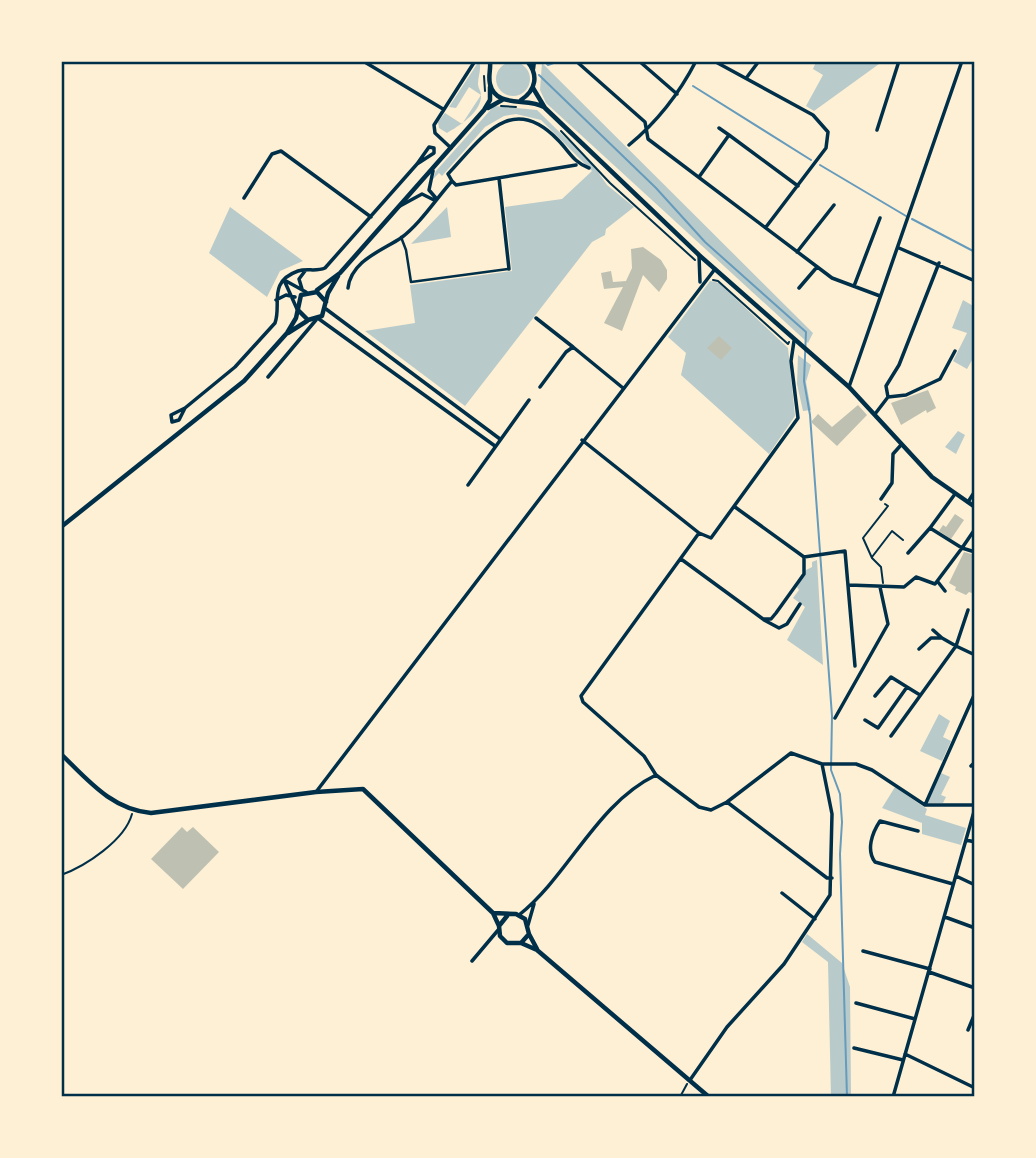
<svg xmlns="http://www.w3.org/2000/svg" width="1036" height="1158" viewBox="0 0 1036 1158" font-family="'Titillium Web',sans-serif">
<rect width="100%" height="100%" fill="#fdf0d5"/>
<path fill="#b9caca" d="M479 61C482 69 478 75 478 84 478 88 481 91 481 95 482 112 459 126 447 133L439 128 438 122 445 113 462 124 481 95 469 87 456 108 449 107Z
M872 61 879 64 814 111 806 106 823 75 813 69 816 62Z
M496 79a17 17 0 1 1 34 0a17 17 0 1 1-34 0Z
M542 63 813 333 808 343 546 103 540 90Z
M494 106 537 110 593 165 607 185 634 207 606 229 605 235 592 242 465 406 365 331 415 323 410 285 512 271 505 207 562 199 592 171 541 120 516 114 504 116 485 127 442 176 439 173 432 180 436 171Z
M230 207 303 261 280 271 267 297 209 253Z
M447 207 451 237 411 244Z
M710 281 719 283 788 348 795 416 769 454 681 375 686 353 668 337Z
M963 300 975 307V355L967 369 953 361 967 333 952 328Z
M798 355 811 365 806 382 811 410 803 411 797 384Z
M958 431 965 435 956 454 945 447Z
M817 560 823 665 787 640 805 607 793 598 799 590 797 587 806 570 812 567V562Z
M939 714 950 721 943 737 951 741 942 761 920 751Z
M941 773 950 777 941 795 946 797 943 803H927Z
M895 787 927 809 925 815 966 828 961 845 922 834V823L882 808Z
M807 934 842 963 850 987 851 1097H831L828 962 802 942Z"/>
<g fill="none" stroke-linecap="round" stroke-linejoin="round">
<path stroke="#669bbc" stroke-width="2" d="M544 61 548 65 559 61
M539 75 656 188 705 242 806 332 804 381 810 415 832 716 831 770 840 794 842 822 840 854 847 1097
M693 86 811 160
M820 165 906 216
M912 219 975 252"/>
</g>
<path fill="#bec0b2" d="M643 247 661 260 667 270V279L659 292 643 275 622 331 604 323 623 287 604 289 601 273 611 271 613 282 626 281 632 268 631 249Z
M719 336 732 348 721 360 707 348Z
M928 390 936 408 927 413 926 410 901 425 891 403Z
M858 405 867 415 837 446 811 422 818 414 832 427Z
M955 514 964 520 951 539 939 531 943 525 946 527Z
M964 552 975 555V594L969 592 966 595 955 590 956 587 949 583Z
M182 827 187 832 193 827 219 852 183 889 151 859Z"/>
<g fill="none" stroke-linecap="round" stroke-linejoin="round">
<path stroke="#003049" stroke-width="2" d="M484 76 485 91
M501 106 516 107
M561 131 610 183 695 260
M713 280 718 281 788 344 789 342
M872 557 892 531 903 540
M883 583 881 567 872 558 863 538 888 506 885 504
M61 875C86 866 125 840 132 814
M680 1097 687 1084"/>
<path stroke="#003049" stroke-width="2.5" d="M401 237 406 250 411 282 508 269"/>
<path stroke="#003049" stroke-width="3.5" d="M363 61 443 109
M576 61 645 122 648 139 832 278 880 296
M639 61 677 94
M714 61 813 115 828 132 826 148 766 227
M747 77 759 61
M719 128 729 135
M877 130 899 61
M629 145C657 122 679 94 696 61
M451 148 435 133 434 125 475 61
M433 171 429 190 435 197
M699 177 729 135 798 186
M499 178 509 269
M452 181 448 174C482 138 511 91 558 140 569 151 574 163 589 168
M452 181 456 185 576 165
M244 198 272 154 281 151 371 217
M400 206 422 194 434 200
M899 248 975 281
M797 252 834 205
M699 255 700 282
M284 280 297 309
M286 281 306 292
M854 286 880 218
M348 288C351 261 381 251 401 238 420 224 436 199 452 181
M799 288 817 267
M302 289 299 279 305 271
M276 300 286 295 295 297
M326 309 500 439
M536 318 573 347
M319 319 495 446
M268 377 316 320
M540 387 566 352 573 347 623 388
M849 387 962 61
M888 397 906 395 940 379 955 351
M185 408 179 420 172 422 171 415 185 408 235 367 275 323C282 305 267 282 298 271 307 268 316 272 325 268L417 164 429 147 434 148V153L417 164
M875 414 888 397 886 386 899 365 939 263
M582 440 699 533 711 538 798 418 791 361 794 341
M468 485 529 400
M955 494 930 528 962 548 975 529
M881 499 892 483 893 454 901 445
M968 502 975 491
M735 507 804 557 845 551 855 666
M908 553 930 528
M681 559 763 619H771L776 613 804 574V557
M938 582 945 591
M849 585 904 587 916 577 935 584 962 548 975 552
M968 610 956 646 975 655
M764 620 779 628 787 624 800 604
M933 630 942 638
M875 696 891 677 907 687
M835 718 888 624 880 587
M865 720 878 728 907 687 920 695
M891 736 956 646 942 638H931L919 649
M971 766 975 762
M656 775 644 756 583 702 581 696 699 533
M316 792 715 269
M727 802 827 878H832
M925 805 975 693
M918 831 880 821C872 833 866 850 875 862L953 884
M966 840 975 842
M956 876 975 885
M782 893 815 919
M519 915C570 874 596 804 656 775L699 807 711 810 727 802 791 753 822 764H856L872 770 925 805H975
M945 917 975 928
M528 925 534 904
M863 951 930 969
M472 961 499 929
M929 972 975 988
M856 1003 915 1019
M968 1030 975 1013
M854 1048 903 1060
M905 1054 975 1088
M690 1080 727 1027 784 964 830 895 832 814 822 764
M893 1097 975 808"/>
<path stroke="#003049" stroke-width="4.5" d="M533 69 534 61
M488 108 502 100
M317 290 340 273 484 110 490 100V87
M298 310 308 320 322 316 328 293 338 276
M288 333 307 321
M61 527 244 381 287 333 296 318 301 295 317 292 326 302
M61 754C88 780 111 809 151 813L316 792 363 789 493 913 499 926
M493 913 516 914 525 919 529 934 521 943H507L500 936 499 926 507 916
M529 934 537 949
M521 943 537 950 709 1097"/>
<path stroke="#003049" stroke-width="4.5" d="M490 61C491 69 488 76 490 84 496 109 527 97 544 107
M533 88 545 108 699 255 849 387 932 477 975 507
M521 100C536 90 539 75 527 61"/>
</g>
<rect width="1036" height="1158" fill="none" stroke="#fdf0d5" stroke-width="126"/>
<rect x="63" y="63" width="910" height="1032" fill="none" stroke="#003049" stroke-width="2.5"/>
</svg>
